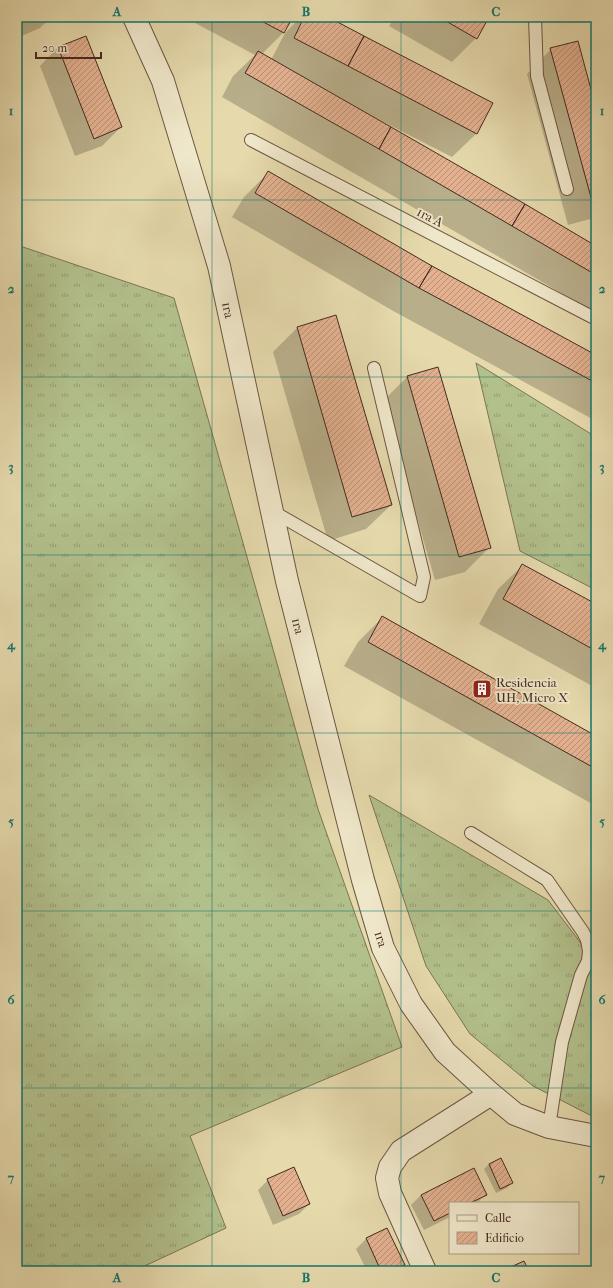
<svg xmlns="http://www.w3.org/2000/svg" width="613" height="1288" viewBox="0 0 613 1288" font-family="'IM FELL French Canon',serif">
<defs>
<pattern id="grass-tufts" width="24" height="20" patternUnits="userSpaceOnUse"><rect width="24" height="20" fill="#b2c08c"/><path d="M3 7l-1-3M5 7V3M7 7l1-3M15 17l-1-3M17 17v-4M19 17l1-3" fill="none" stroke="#939c72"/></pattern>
<pattern id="building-hatch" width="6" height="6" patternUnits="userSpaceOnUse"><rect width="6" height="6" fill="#e3b190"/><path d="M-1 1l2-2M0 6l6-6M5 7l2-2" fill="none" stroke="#ba9075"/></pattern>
</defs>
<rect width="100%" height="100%" fill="#e6daad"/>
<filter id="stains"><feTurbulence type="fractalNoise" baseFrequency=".005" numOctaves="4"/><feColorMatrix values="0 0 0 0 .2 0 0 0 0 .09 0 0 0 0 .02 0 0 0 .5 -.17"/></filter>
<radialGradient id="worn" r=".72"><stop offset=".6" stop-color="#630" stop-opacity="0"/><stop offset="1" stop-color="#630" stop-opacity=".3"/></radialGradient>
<path fill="url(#grass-tufts)" stroke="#7c7556" d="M17 245 174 298 318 809 402 1047 190 1136 226 1228 134 1271H17Z
M476 363 596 437V590L520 551Z
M369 795 548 900 596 963V1115H590L533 1086 470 1034 426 966Z"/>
<path fill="#0003" d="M17 17H51L40 28 17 38Z
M184 17H292L283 33 262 54 271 60 285 33 301 17H326L477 133 452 157 366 113 365 114 596 247V313L222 97 233 76 255 55Z
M395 17H488L476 38 452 62 389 26Z
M58 47 121 127 102 146 75 156 40 66Z
M551 49 596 112V215L594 218 568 225 527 74Z
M268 173 431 267 596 356V421L395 312 232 217 244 197Z
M297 328 391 505 366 529 328 541 273 352Z
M437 368 490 547 465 572 435 580 383 401 407 377Z
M523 565 596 605V688L479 624 498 589Z
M382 618 596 737V806L344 666 358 642Z
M489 1164 512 1183 507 1188 496 1193 484 1169Z
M268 1180 309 1204 299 1214 273 1225 258 1190Z
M486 1194 477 1203H450V1217L424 1230 411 1205 421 1195Z
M387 1230 403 1265 397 1271H367L356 1249 366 1239Z"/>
<path fill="url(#building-hatch)" stroke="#462a20" d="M254 17H293L284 33Z
M304 17H328L364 36 348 66 294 38Z
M439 17H489L477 39Z
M86 36 122 127 94 139 58 47Z
M364 36 493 103 477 134 348 66Z
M578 41 596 108V200L592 201 550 48Z
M258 51 391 127 379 149 245 73Z
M391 127 525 204 512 226 379 149Z
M268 171 432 266 419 288 255 193Z
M525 204 596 246V275L512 226Z
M432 266 596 355V383L419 288Z
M336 315 392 505 352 517 297 327Z
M438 367 491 548 459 557 407 376Z
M522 564 596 604V651L503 599Z
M382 616 596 736V769L368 642Z
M501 1158 513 1183 500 1189 489 1164Z
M294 1167 310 1204 283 1216 267 1179Z
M474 1168 487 1195 470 1203H450V1213L434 1221 421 1195Z
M387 1228 405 1265 392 1271H381L366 1238Z
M524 1261 529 1271H502Z"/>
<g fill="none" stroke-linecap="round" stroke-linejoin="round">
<g stroke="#6e5643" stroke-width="14">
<path id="lane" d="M535 17 537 76 567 189
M251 140 596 319
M272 511 420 596 424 577 374 368
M471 833 547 880 583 932 587 940 589 951 588 961 581 975 562 1042 549 1127"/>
</g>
<g stroke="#6e5643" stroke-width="24">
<path id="street" d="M134 17 163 81 219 266 287 581 363 880 383 948 411 1004 445 1052 491 1094 515 1114 549 1127 596 1136
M425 1271 390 1193 387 1178 390 1167 401 1151 491 1094"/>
</g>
<use href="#lane" stroke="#efe7ca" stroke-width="12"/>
<use href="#street" stroke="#efe7ca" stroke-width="22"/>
</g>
<path fill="none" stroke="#0f766e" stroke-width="1" stroke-opacity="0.55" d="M212 17V1271M401 17V1271M17 200H596M17 377H596M17 555H596M17 733H596M17 911H596M17 1088H596"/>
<defs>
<g id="building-square" transform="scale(1)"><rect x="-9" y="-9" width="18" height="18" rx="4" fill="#8f2418" stroke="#efe7ca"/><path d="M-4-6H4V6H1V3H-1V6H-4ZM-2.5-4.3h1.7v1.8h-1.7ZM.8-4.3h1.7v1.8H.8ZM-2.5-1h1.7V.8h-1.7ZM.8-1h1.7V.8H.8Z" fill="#fff"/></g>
</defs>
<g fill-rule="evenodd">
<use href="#building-square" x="482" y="689"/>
</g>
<g text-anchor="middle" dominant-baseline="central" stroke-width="3.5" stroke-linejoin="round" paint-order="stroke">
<g font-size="13" fill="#462a20" stroke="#efe7ca">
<text transform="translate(430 217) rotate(27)">1ra A</text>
<text transform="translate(228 310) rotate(78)">1ra</text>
<text transform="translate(298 626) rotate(76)">1ra</text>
<text transform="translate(381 939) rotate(72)">1ra</text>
</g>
<g font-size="13" fill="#462a20" stroke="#efe7ca" text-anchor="start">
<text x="496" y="682">Residencia<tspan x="496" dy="15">UH, Micro X</tspan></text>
</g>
</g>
<rect width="613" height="1288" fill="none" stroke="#e6daad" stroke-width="44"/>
<rect x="449" y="1202" width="130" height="52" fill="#efe7ca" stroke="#ab9b86"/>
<rect x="457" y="1215" width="20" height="6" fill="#efe7ca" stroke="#ab9b86"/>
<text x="485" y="1222" font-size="12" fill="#462a20">Calle</text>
<rect x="457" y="1232" width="20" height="12" fill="url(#building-hatch)" stroke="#ab9b86"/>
<text x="485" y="1242" font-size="12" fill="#462a20">Edificio</text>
<path d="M36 52v6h65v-6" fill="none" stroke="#462a20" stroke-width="2"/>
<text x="42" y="52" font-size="12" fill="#462a20" stroke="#efe7ca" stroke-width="3" paint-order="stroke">20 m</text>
<rect x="22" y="22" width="569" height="1244" fill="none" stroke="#0f766e" stroke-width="1.5"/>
<g font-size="13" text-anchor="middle" font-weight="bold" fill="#0f766e">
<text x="117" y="16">A</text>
<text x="306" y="16">B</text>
<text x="496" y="16">C</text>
<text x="11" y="115">1</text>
<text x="602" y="115">1</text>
<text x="11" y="293">2</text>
<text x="602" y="293">2</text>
<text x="11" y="471">3</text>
<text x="602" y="471">3</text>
<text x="11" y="649">4</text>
<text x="602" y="649">4</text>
<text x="11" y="826">5</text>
<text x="602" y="826">5</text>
<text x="11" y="1004">6</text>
<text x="602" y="1004">6</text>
<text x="11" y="1182">7</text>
<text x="602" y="1182">7</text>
<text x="117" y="1282">A</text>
<text x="306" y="1282">B</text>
<text x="496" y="1282">C</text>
</g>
<rect width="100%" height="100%" filter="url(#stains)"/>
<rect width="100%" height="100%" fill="url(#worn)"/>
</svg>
